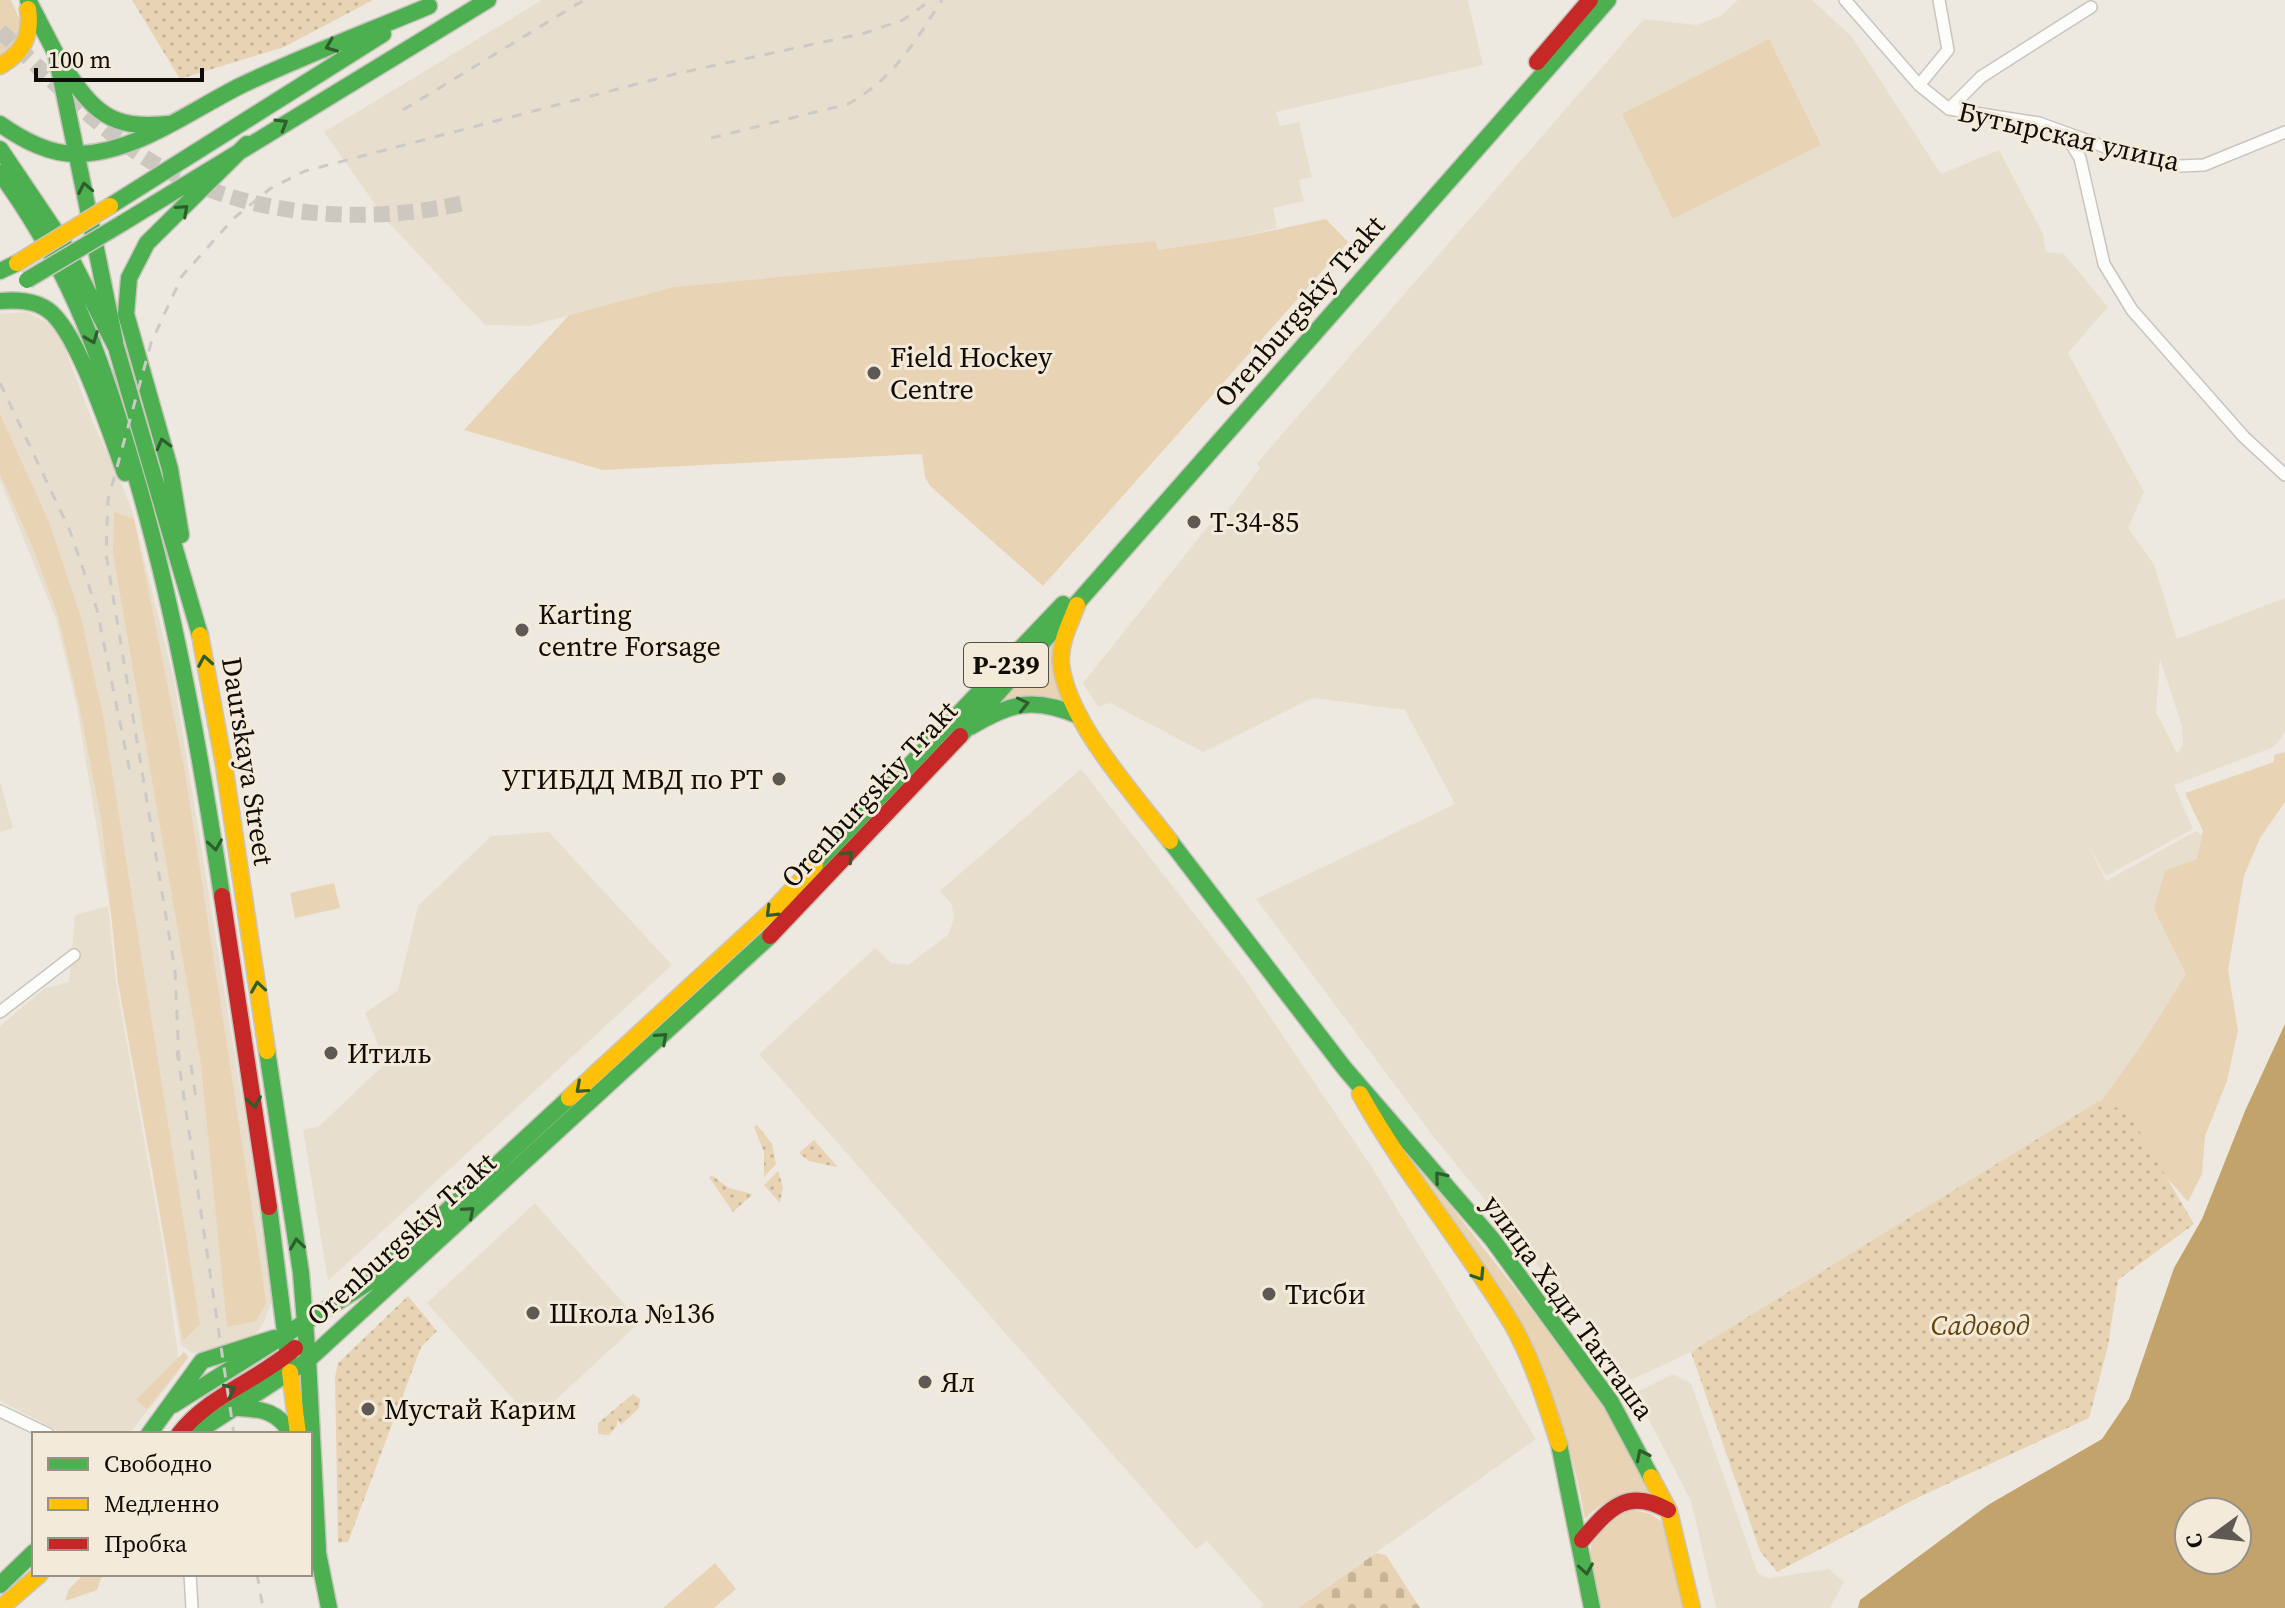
<svg xmlns="http://www.w3.org/2000/svg" width="2285" height="1608" viewBox="0 0 2285 1608" font-family="'Source Serif 4',serif">
<defs>
<pattern id="cemetery-stones" width="16" height="16" patternUnits="userSpaceOnUse" patternTransform="scale(2)"><rect width="16" height="16" fill="#e8d4b4"/><path d="M2 7V4a2 2 0 0 1 4 0v3zM10 15v-3a2 2 0 0 1 4 0v3z" fill="#c6b599"/></pattern>
<pattern id="park-dots" width="8" height="8" patternUnits="userSpaceOnUse" patternTransform="scale(2)"><rect width="8" height="8" fill="#e8d4b4"/><path d="M2 2h.1M6 6h.1" fill="none" stroke="#c6b599" stroke-width="1.8" stroke-linecap="round"/></pattern>
</defs>
<rect width="100%" height="100%" fill="#eee9e0"/>
<path fill="#e8dece" fill-rule="evenodd" d="M542 0H1468L1483 65 1276 112 1280 126 1299 122 1312 177 1299 180 1304 201 1273 208 1277 228 1237 238 1158 250 1157 241 674 287 529 326 485 325 386 220 324 132Z
M1738 0H1812L1853 38 1941 174 1999 150 2043 234 2046 252 2064 254 2108 307 2068 353 2144 492 2128 528 2154 564 2177 639 2285 598V732L2274 747 2174 785 2193 829 2106 876 2089 846 2106 881 2196 831 2246 859 2128 1112 1691 1352 1631 1380 1433 1136 1256 899 1455 804 1405 710 1313 698 1203 752 1110 703 1098 707 1083 683 1209 525H1217L1260 468 1257 463 1644 19 1697 25 1722 15ZM2160 659 2182 726 2183 745 2177 753 2156 712Z
M27 312 52 325 59 333 92 420 131 506 174 680 274 1295 263 1324 256 1334 237 1346 192 1353 181 1345 77 707 56 619 0 480V314Z
M1081 769 1242 975 1373 1169 1536 1439 1298 1608H1261L1263 1604 1207 1541 1196 1549 759 1054 875 948 891 963 908 965 949 934 954 917 951 903 940 891Z
M0 781 13 828 0 832Z
M549 832 672 965 328 1281 303 1129 318 1127 390 1059 381 1052 365 1013 398 990 418 906 491 836Z
M108 906 116 982 164 1251 180 1370 129 1434H64L0 1401V1026L45 988 69 982 75 915Z
M535 1203 640 1322 533 1421 427 1303Z
M1673 1374 1691 1383 1758 1574 1769 1578 1829 1569 1844 1582 1830 1608H1716L1691 1501 1635 1393Z"/>
<path fill="#e8d4b4" d="M0 0H11L22 25 16 43 0 55Z
M1769 39 1821 145 1673 219 1622 114Z
M1326 219 1348 242 1043 586 930 486 925 477 922 454 603 470 464 430 569 315 674 287 1156 241 1158 250 1237 238Z
M0 414 49 522 80 614 103 715 200 1324 183 1341 118 983 102 824 79 705 58 616 33 548 0 474Z
M114 512 134 519 185 772 262 1274 266 1303 256 1321 227 1327 201 1065 113 553Z
M1056 639 1053 667 1074 709C1039 692 1032 692 997 708Z
M2285 752V802L2260 838 2244 876 2228 970 2238 1030 2227 1081 2205 1136 2202 1174 2188 1202 2129 1134 2085 1123 2141 1046 2186 974 2154 909 2165 871 2197 859 2203 831 2185 793 2274 762V755Z
M334 883 340 908 295 918 290 893Z
M1365 1096 1595 1391 1626 1440 1654 1498C1625 1491 1606 1497 1585 1519 1558 1352 1460 1230 1365 1096Z
M184 1352 189 1357 147 1409 136 1400Z
M1629 1509 1651 1514 1665 1524 1685 1608H1598C1594 1579 1580 1547 1603 1525 1612 1517 1617 1512 1629 1509Z
M715 1563 736 1589 714 1608H663Z
M84 1574H108L101 1578 97 1590 65 1601 69 1589Z"/>
<path fill="url(#cemetery-stones)" d="M1376 1553 1386 1555 1420 1608H1298Z"/>
<path fill="url(#park-dots)" d="M132 0H373L284 47 180 79Z
M2099 1101 2128 1112 2194 1224 2118 1280 2108 1346 2089 1418 1915 1499 1777 1572 1760 1551 1691 1352Z
M757 1125 772 1144 776 1164 764 1177V1152L754 1127Z
M814 1140 837 1166 836 1167 809 1161 799 1153Z
M778 1171 783 1187 780 1203 764 1185Z
M713 1176 729 1188 753 1194 733 1212 709 1177Z
M408 1296 437 1331 421 1347 348 1542 338 1543 335 1377 338 1363Z
M633 1394 640 1399 639 1408 621 1425 617 1419V1426L609 1435 598 1434V1423Z"/>
<path fill="#c3a36c" fill-rule="evenodd" d="M2285 1024V1608H1858L1860 1600 1988 1505 2102 1439 2129 1399 2174 1268 2202 1219 2245 1111ZM2189 1512H2237V1560H2189Z"/>
<g fill="none" stroke-linecap="round" stroke-linejoin="round">
<path stroke="#cdc8bf" stroke-width="16" stroke-dasharray="16 8" stroke-linecap="butt" d="M0 31C48 75 96 128 152 162 243 217 363 226 464 203"/>
<g stroke="#c9c5be" stroke-width="14">
<path id="street" d="M1845 0 1919 85 1949 109 2039 123 2130 156 2180 166 2204 165 2285 132
M1919 85 1948 50 1939 0
M1949 109 1981 77 2091 7
M2064 132 2080 158 2104 264 2132 310 2244 437 2285 475
M0 1012 74 955
M0 1411 48 1434
M190 1574 192 1608"/>
</g>
<g stroke="#c9c5be" stroke-width="19">
<path id="fast" d="M28 0 56 54 115 341
M63 66C94 112 110 130 168 124
M0 124C23 140 50 155 79 154 138 152 191 110 242 85 303 56 367 32 429 6
M0 149 62 241 116 347 200 635
M0 173C75 276 104 366 139 487 177 621 201 758 222 896
M110 206 383 34
M121 224 488 0
M0 271 17 263
M0 301C17 300 34 300 48 310 78 331 111 436 125 473
M181 535 170 469 126 314 129 278 147 243 247 144
M970 727C1012 703 1033 696 1079 716
M960 736 1608 0
M1170 841 1345 1069 1492 1239 1611 1402 1651 1477
M815 865 1063 604
M267 1051 301 1273 308 1360
M269 1207 290 1372
M308 1360 318 1551
M173 1405 371 1281 569 1098
M239 1408C263 1409 279 1412 291 1434
M149 1434 202 1361 274 1338
M194 1434 308 1360 770 936
M1559 1444 1592 1608
M316 1543 329 1608
M0 1585 34 1552"/>
</g>
<g stroke="#c9c5be" stroke-width="19">
<path id="slow" d="M0 66C23 53 32 36 28 9
M1077 605C1070 624 1059 643 1061 664 1068 723 1135 795 1170 841
M200 635 224 765 267 1051
M1360 1094C1405 1175 1465 1245 1512 1324 1533 1361 1546 1403 1559 1444
M569 1098 776 907 815 865
M290 1372 298 1434
M1651 1477 1669 1511 1692 1608
M1 1608 40 1574"/>
</g>
<g stroke="#c9c5be" stroke-width="19">
<path id="jam" d="M1537 62 1590 0
M222 896 269 1207
M770 936 960 736
M179 1434C210 1394 258 1381 295 1348
M1582 1540C1609 1509 1626 1487 1668 1510"/>
</g>
<use href="#street" stroke="#fcfcfa" stroke-width="11"/>
<use href="#fast" stroke="#4caf50" stroke-width="16"/>
<use href="#slow" stroke="#ffc107" stroke-width="16"/>
<use href="#jam" stroke="#c62828" stroke-width="16"/>
<path stroke="#cbcac7" stroke-width="3" stroke-dasharray="10 10" stroke-linecap="butt" d="M403 110 584 0
M711 138 848 104C893 79 915 42 942 0
M0 383 70 531 97 610 130 772
M177 1051 234 1434
M179 1060 175 971 106 554 108 500 151 343 182 276 234 218 271 188 305 171 675 74 865 33 903 20 931 0
M191 1065 196 1098
M257 1574 263 1608"/>
<g stroke="#c9c5be" stroke-width="19" stroke-linecap="butt">
<path id="fast-bridge" d="M27 280 121 224"/>
</g>
<g stroke="#c9c5be" stroke-width="19" stroke-linecap="butt">
<path id="slow-bridge" d="M17 263 110 206"/>
</g>
<use href="#fast-bridge" stroke="#4caf50" stroke-width="16"/>
<use href="#slow-bridge" stroke="#ffc107" stroke-width="16"/>
</g>
<defs><path id="oneway-chevron" d="M-2-3.5L2.5 0L-2 3.5" fill="none" stroke-width="1.6" stroke-linecap="round" stroke-linejoin="round" transform="scale(2)"/></defs>
<g stroke="#2e5e2c">
<use href="#oneway-chevron" transform="translate(331 46) rotate(158)"/>
<use href="#oneway-chevron" transform="translate(282 124) rotate(-31)"/>
<use href="#oneway-chevron" transform="translate(85 188) rotate(-101)"/>
<use href="#oneway-chevron" transform="translate(183 210) rotate(-42)"/>
<use href="#oneway-chevron" transform="translate(92 338) rotate(69)"/>
<use href="#oneway-chevron" transform="translate(163 444) rotate(-105)"/>
<use href="#oneway-chevron" transform="translate(205 661) rotate(-100)"/>
<use href="#oneway-chevron" transform="translate(1023 704) rotate(-13)"/>
<use href="#oneway-chevron" transform="translate(215 845) rotate(81)"/>
<use href="#oneway-chevron" transform="translate(848 856) rotate(-46)"/>
<use href="#oneway-chevron" transform="translate(771 912) rotate(135)"/>
<use href="#oneway-chevron" transform="translate(258 987) rotate(-99)"/>
<use href="#oneway-chevron" transform="translate(662 1038) rotate(-42)"/>
<use href="#oneway-chevron" transform="translate(581 1088) rotate(138)"/>
<use href="#oneway-chevron" transform="translate(254 1102) rotate(81)"/>
<use href="#oneway-chevron" transform="translate(1440 1177) rotate(-130)"/>
<use href="#oneway-chevron" transform="translate(469 1212) rotate(-41)"/>
<use href="#oneway-chevron" transform="translate(297 1244) rotate(-98)"/>
<use href="#oneway-chevron" transform="translate(1479 1275) rotate(57)"/>
<use href="#oneway-chevron" transform="translate(230 1390) rotate(-25)"/>
<use href="#oneway-chevron" transform="translate(1642 1455) rotate(-116)"/>
<use href="#oneway-chevron" transform="translate(1586 1569) rotate(81)"/>
</g>
<g fill="#5e5953" stroke="#f4eada" stroke-width="3">
<circle cx="874" cy="373" r="8"/>
<circle cx="1194" cy="522" r="8"/>
<circle cx="522" cy="630" r="8"/>
<circle cx="779" cy="779" r="8"/>
<circle cx="331" cy="1053" r="8"/>
<circle cx="1269" cy="1294" r="8"/>
<circle cx="533" cy="1313" r="8"/>
<circle cx="925" cy="1382" r="8"/>
<circle cx="368" cy="1409" r="8"/>
</g>
<g text-anchor="middle" dominant-baseline="central" stroke-width="6" stroke-linejoin="round" paint-order="stroke">
<rect fill="#f4eada" stroke="#544f46" stroke-width="2" x="964" y="643" width="84" height="44" rx="6"/>
<g font-size="26" font-weight="bold" fill="#100c07">
<text x="1006" y="665">Р-239</text>
</g>
<g font-size="28" fill="#100c07" stroke="#f4eada">
<text transform="translate(2069 136) rotate(13)">Бутырская улица</text>
<text transform="translate(1299 311) rotate(-49)">Orenburgskiy Trakt</text>
<text transform="translate(248 761) rotate(81)">Daurskaya Street</text>
<text transform="translate(869 794) rotate(-47)">Orenburgskiy Trakt</text>
<text transform="translate(401 1239) rotate(-42)">Orenburgskiy Trakt</text>
<text transform="translate(1569 1307) rotate(54)">улица Хади Такташа</text>
</g>
<g font-size="28" fill="#100c07" stroke="#f4eada" text-anchor="start">
<text x="890" y="357">Field Hockey<tspan x="890" dy="32">Centre</tspan></text>
<text x="1210" y="522">T-34-85</text>
<text x="538" y="614">Karting<tspan x="538" dy="32">centre Forsage</tspan></text>
<text x="763" y="779" text-anchor="end">УГИБДД МВД по РТ</text>
<text x="347" y="1053">Итиль</text>
<text x="1285" y="1294">Тисби</text>
<text x="549" y="1313">Школа №136</text>
<text x="941" y="1382">Ял</text>
<text x="384" y="1409">Мустай Карим</text>
</g>
<g font-size="28" font-style="italic" fill="#634509" stroke="#f4eada">
<text x="1980" y="1325">Садовод</text>
</g>
</g>
<rect x="32" y="1432" width="280" height="144" fill="#f4eada" stroke="#999186" stroke-width="2"/>
<rect x="48" y="1458" width="40" height="12" fill="#4caf50" stroke="#999186" stroke-width="2"/>
<text x="104" y="1472" font-size="24" fill="#100c07">Свободно</text>
<rect x="48" y="1498" width="40" height="12" fill="#ffc107" stroke="#999186" stroke-width="2"/>
<text x="104" y="1512" font-size="24" fill="#100c07">Медленно</text>
<rect x="48" y="1538" width="40" height="12" fill="#c62828" stroke="#999186" stroke-width="2"/>
<text x="104" y="1552" font-size="24" fill="#100c07">Пробка</text>
<g transform="translate(2213 1536) rotate(255)"><circle r="38" fill="#f4eada" stroke="#999186" stroke-width="2"/>
<path d="M0-6L14 30L0 20L-14 30Z" fill="#5e5953"/>
<text y="-12" font-size="22" font-weight="bold" text-anchor="middle" fill="#100c07">С</text>
</g>
<path d="M36 68v12h166v-12" fill="none" stroke="#100c07" stroke-width="4"/>
<text x="48" y="68" font-size="24" fill="#100c07" stroke="#f4eada" stroke-width="6" paint-order="stroke">100 m</text>
</svg>
